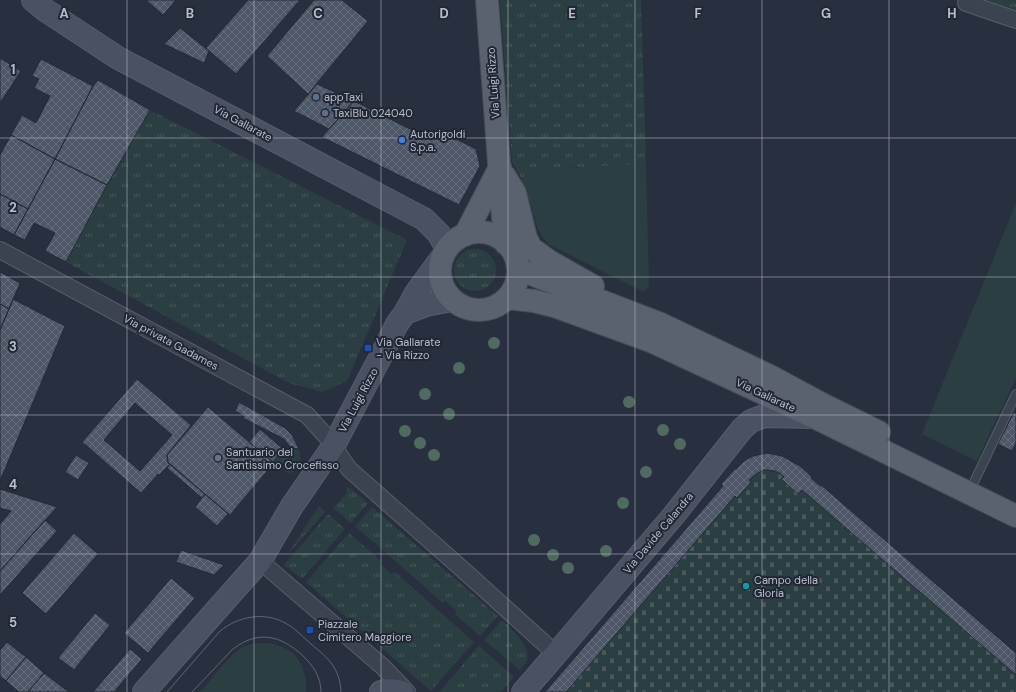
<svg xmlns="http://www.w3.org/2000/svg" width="1016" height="692" viewBox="0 0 1016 692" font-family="'DM Sans',sans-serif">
<defs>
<pattern id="grass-tufts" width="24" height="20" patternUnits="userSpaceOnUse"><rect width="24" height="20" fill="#2b3e42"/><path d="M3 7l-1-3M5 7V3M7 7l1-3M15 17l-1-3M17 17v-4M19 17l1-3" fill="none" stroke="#48585c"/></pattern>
<pattern id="cemetery-stones" width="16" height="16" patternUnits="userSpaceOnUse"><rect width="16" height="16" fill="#2b3e42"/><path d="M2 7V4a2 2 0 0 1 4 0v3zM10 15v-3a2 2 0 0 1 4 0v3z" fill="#48585c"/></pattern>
<pattern id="building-cross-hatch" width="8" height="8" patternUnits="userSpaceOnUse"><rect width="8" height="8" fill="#4e5768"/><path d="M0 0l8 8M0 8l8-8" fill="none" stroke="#656d7c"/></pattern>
</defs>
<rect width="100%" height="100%" fill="#283040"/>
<path fill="url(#grass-tufts)" d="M500 0H641L646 164 562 168 521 178 512 162Z
M980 0H1016V13Z
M150 110 407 240 347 381 322 392 289 383 66 262 107 185Z
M454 270a21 21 0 1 1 42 0a21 21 0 1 1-42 0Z
M291 448 299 449C302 459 301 473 288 473L273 462C279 455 280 450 291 448Z
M347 487 353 490 368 503 351 523 333 508 346 494Z
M319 506 325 512 287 555Z
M372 507 498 616 480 636 455 614 457 611 445 601 443 603 355 526Z
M328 514 345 529 302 579 284 565Z
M349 533 382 562 380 564 392 574 395 572 474 642 431 691 306 582Z
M502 620C511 629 531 645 527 660 526 664 522 667 520 670L484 640Z
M479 646 514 677 501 692H439Z"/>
<path fill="url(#cemetery-stones)" d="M767 453C786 455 799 465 812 477L811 478 820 486 821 485 1016 653V692H545L723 486 721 484 735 469H737L753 456Z"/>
<path fill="#2b3e42" d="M646 164 649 286 644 292 548 244C536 230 534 216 529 199 526 192 523 185 521 178L562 168Z
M1016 203V378L977 461 922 434Z
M271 643C279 646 288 648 294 654 303 664 308 679 306 692H200C211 680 229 655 243 647 252 643 262 643 271 643Z"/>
<path fill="url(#building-cross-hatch)" stroke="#232a37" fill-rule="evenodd" d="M146 0H176L163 15Z
M248 0H300L236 74 206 48Z
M314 0H342L368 21 308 94 267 56Z
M180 28 209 51 204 63 164 44Z
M0 58 21 71 0 103Z
M41 59 93 86 55 159 11 135 22 115 36 123 50 96 34 88 39 79 32 76Z
M98 80 150 110 107 185 55 159 93 86Z
M317 84 354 101 329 129 294 111Z
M354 101 432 140 438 130 476 149 480 166 459 205 322 137Z
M11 135 55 159 28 209 0 194V155Z
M55 159 107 185 66 262 45 251 55 233 34 223 25 240 14 235Z
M0 194 28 209 14 235 0 227Z
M0 272 20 283 9 309 0 304Z
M13 299 65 326 0 481V330Z
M0 304 9 309 0 330Z
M137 379 191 425 167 455 168 463 170 464 159 475 158 474 141 493 82 442ZM135 403 172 435 140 471 104 440Z
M239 402 285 428 292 435 299 449 291 448 284 439 243 418 244 416 235 411Z
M208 407 274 463 230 515 168 463 167 455Z
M1014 412 1016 413V443L1012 451 998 444Z
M260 429 284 450 280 453 273 462 249 442Z
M767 453 782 456 786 458 794 463 800 466 809 474 812 477 811 478 820 486 821 485 1016 653V675L802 490 798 494 781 479 784 477 781 474 775 471 767 470H763L756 474 749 480 751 482 737 498 735 496 566 692H545L723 486 721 484 735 469H736L744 461 753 456Z
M76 455 89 463 78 480 65 472Z
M170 464 205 494 202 498 167 468Z
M0 489 57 507 0 571V524L11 511 0 508Z
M205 494 228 514 217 526 195 507Z
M45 520 57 531 0 595V571Z
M74 533 98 554 46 614 22 593Z
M181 550 224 565 214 575 176 562Z
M171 578 195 598 148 653 124 633Z
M95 613 110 625 74 670 58 658Z
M7 642 26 657 6 681 0 676V650Z
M130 649 142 659 114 692H93Z
M26 657 44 673 28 692H19L6 681Z
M44 673 69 692H28Z"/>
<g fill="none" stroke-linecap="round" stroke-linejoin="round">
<g stroke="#575e6a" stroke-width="10">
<path id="lane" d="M975 480 1016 394"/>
</g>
<g stroke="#575e6a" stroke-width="18">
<path id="street" d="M966 3 1016 20
M0 250 307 415 334 445 340 456 349 469 470 576 556 654
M260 561 383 667 407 692"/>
</g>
<g stroke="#575e6a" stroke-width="24">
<path id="secondary" d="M33 0 45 10 118 58 424 219 439 234 447 249
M405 313 426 305 452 300
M144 692 260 561 292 506 334 445 383 352 397 324 405 313 416 293 443 256
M381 692C388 689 394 690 402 692
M523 692 556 654 674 515 742 429 751 421 764 416 814 417"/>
</g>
<g stroke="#464c59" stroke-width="24">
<path id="primary" d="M487 0 503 217 506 244
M504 175 515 193 526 238 531 248 549 261 593 286
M440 271a39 39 0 1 1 78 0a39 39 0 1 1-78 0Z
M465 235 500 167
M518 269 661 324 770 376 822 404 879 432
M507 298 534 301 554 306 653 342 814 417 1016 516"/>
</g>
<use href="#lane" stroke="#3c4350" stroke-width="8"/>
<use href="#street" stroke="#3c4350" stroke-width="16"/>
<use href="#secondary" stroke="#4a5162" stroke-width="22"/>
<use href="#primary" stroke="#5a626f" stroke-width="22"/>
<path stroke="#5e6676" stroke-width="1" d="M167 692 220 631C239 616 265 611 287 624 296 629 303 637 311 644 328 658 340 668 341 692
M192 692 233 649C258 630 280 635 302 655 313 665 321 677 321 692"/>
</g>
<g fill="#506a62">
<circle cx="494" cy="343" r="6"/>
<circle cx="459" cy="368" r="6"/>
<circle cx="425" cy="394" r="6"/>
<circle cx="629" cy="402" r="6"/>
<circle cx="449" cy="414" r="6"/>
<circle cx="663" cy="430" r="6"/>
<circle cx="405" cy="431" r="6"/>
<circle cx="420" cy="443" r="6"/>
<circle cx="680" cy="444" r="6"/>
<circle cx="434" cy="455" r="6"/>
<circle cx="646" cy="472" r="6"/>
<circle cx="623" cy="503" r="6"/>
<circle cx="534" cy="540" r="6"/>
<circle cx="606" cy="551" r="6"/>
<circle cx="553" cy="555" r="6"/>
<circle cx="568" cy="568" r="6"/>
</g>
<path fill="none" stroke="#b9beca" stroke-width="1" stroke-opacity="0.55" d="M127 0V692M254 0V692M381 0V692M508 0V692M635 0V692M762 0V692M889 0V692M0 138H1016M0 277H1016M0 415H1016M0 554H1016"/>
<g fill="#5c6f8a" stroke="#212735" stroke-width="1.5">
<circle cx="316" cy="97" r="4"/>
<circle cx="325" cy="113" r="4"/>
</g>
<circle fill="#3f7fe0" stroke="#212735" stroke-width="1.5" cx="402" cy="140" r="4"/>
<g fill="#1a4fb4" stroke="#212735" stroke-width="1.5">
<rect x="364" y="344" width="8" height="8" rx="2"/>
<rect x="306" y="626" width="8" height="8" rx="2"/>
</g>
<circle fill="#6b7280" stroke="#212735" stroke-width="1.5" cx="218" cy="458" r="4"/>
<circle fill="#0f9aa8" stroke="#212735" stroke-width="1.5" cx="746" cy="586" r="4"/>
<g text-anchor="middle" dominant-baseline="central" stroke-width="4" stroke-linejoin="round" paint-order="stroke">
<g font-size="11" fill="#b9beca" stroke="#212735">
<text transform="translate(493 83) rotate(-94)">Via Luigi Rizzo</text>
<text transform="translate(243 123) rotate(28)">Via Gallarate</text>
<text transform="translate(171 342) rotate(28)">Via privata Gadames</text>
<text transform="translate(766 395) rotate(25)">Via Gallarate</text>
<text transform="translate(358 400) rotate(-62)">Via Luigi Rizzo</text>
<text transform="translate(658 533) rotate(-50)">Via Davide Calandra</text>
</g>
<g font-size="11" fill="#b9beca" stroke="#212735" text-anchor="start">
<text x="324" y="97">appTaxi</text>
<text x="333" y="113">TaxiBlu 024040</text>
<text x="410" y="134">Autorigoldi<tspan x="410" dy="13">S.p.a.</tspan></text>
<text x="376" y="342">Via Gallarate<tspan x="376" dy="13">- Via Rizzo</tspan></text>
<text x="226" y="452">Santuario del<tspan x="226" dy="13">Santissimo Crocefisso</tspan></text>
<text x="754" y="580">Campo della<tspan x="754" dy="13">Gloria</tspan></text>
<text x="318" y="624">Piazzale<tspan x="318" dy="13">Cimitero Maggiore</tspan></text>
</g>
</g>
<g font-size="13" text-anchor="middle" font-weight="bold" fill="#b9beca" stroke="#212735" stroke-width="4" stroke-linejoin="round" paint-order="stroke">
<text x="64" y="18">A</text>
<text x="190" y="18">B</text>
<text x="318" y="18">C</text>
<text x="444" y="18">D</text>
<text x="572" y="18">E</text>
<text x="698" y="18">F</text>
<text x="826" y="18">G</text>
<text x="952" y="18">H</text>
<text x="13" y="74">1</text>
<text x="13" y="212">2</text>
<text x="13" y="351">3</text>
<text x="13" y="489">4</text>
<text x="13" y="627">5</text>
</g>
</svg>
